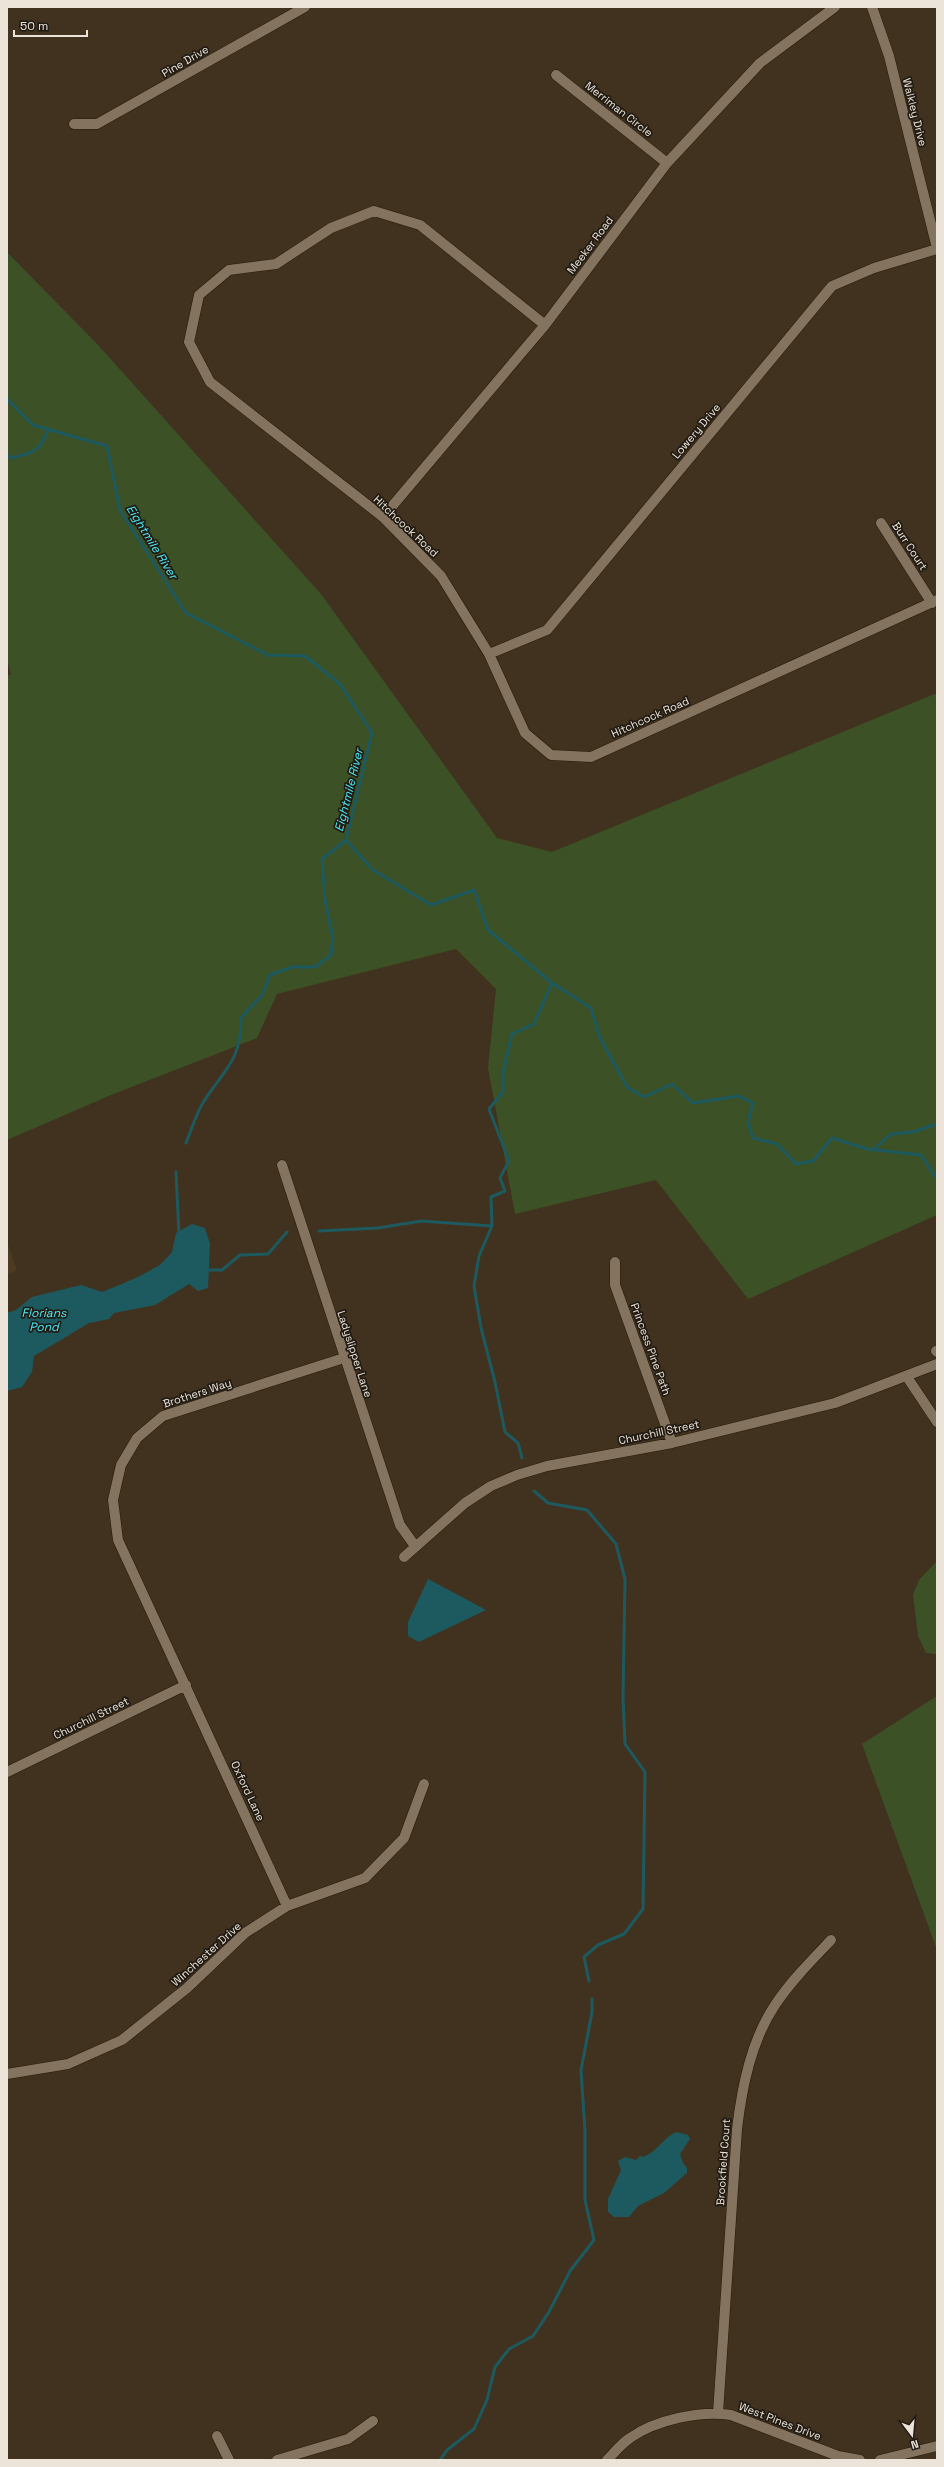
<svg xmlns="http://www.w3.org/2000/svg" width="944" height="2467" font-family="'Space Grotesk',sans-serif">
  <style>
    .built { fill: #4d3a22 }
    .green { fill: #3c5126 }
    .water { fill: #1d5a60 }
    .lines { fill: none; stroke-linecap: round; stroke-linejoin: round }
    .stream { stroke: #1d5a60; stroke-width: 3 }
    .street-casing { stroke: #261907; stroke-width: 11 }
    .street { stroke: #84745f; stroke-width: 10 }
    .labels { text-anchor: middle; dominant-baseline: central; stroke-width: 3.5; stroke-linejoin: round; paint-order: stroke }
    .street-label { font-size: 11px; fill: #ede4d9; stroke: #211b13 }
    .water-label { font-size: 12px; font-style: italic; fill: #4aeffd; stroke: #211b13 }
  </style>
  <rect width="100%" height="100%" fill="#40321f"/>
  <!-- built -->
  <path class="built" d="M7,1242L17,1270L7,1275Z"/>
  <!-- green -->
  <path class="green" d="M7,252L99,346L321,594L497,838L552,852L937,693V1215L748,1299L656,1180L515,1214L488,1068L496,989L456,949L277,994L257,1038L111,1095L7,1140V676L11,674L7,660Z
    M937,1561V1654L926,1653L918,1636L913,1595L919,1580Z
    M937,1696V1950L862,1744Z"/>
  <!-- water -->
  <path class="water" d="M192,1224L205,1228L210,1244L208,1288L198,1291L189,1284L155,1305L114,1313L109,1319L89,1323L34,1356L32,1372L22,1387L7,1391V1313L16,1310L32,1297L81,1285L102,1292L136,1278L160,1265L172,1252L176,1233Z
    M428,1579L486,1610L419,1642L408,1636V1622Z
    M677,2132L688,2135L690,2139L680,2154L683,2163L687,2168V2173L664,2193L638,2206L629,2217H614L608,2212V2199L621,2170L618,2161L625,2157L636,2160L640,2156L643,2157C659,2151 664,2136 677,2132Z"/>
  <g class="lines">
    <!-- stream -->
    <path class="stream" d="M7,399L33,425L107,446L120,510L186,613L268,655L305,656L340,684L372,733L346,840L373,870L431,905L474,890L488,930L552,983L591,1008L600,1038L627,1087L644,1097L672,1084L693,1103L739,1096L753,1103L748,1122L753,1138L777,1144L796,1164L813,1161L832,1138L867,1149L921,1155L937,1179
      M7,455L12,458C32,453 41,451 48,429
      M186,1143C192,1129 196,1113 204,1101C225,1069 242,1059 241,1018L262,995L270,975L292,967H315L331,955L333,938L325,900L322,859L346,840
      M873,1150L891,1134L913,1132L937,1124
      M176,1172L179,1235
      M319,1231L378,1228L421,1221L492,1226
      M206,1270H222L240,1255L268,1254L287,1232
      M522,1458L518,1443L505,1432L495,1382L481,1328L474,1286L479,1256L492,1226L491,1197L505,1191L500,1178L509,1161L489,1109L503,1092V1073L512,1034L534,1024L552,983
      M534,1491L548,1503L587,1510L616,1544L625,1579L623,1697L625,1744L645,1772L643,1909L624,1934L598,1945L584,1957L589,1981
      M440,2460L447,2450L474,2429L487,2400L495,2367L509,2349L533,2336L549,2312L570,2271L594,2240L585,2200V2130L581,2070L592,2012V1999"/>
    <defs>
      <path id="street" d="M872,7L889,56L937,248
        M556,75L667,163
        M74,124H97L305,7
        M545,325L420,225L374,211L331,228L276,264L229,270L199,295L189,342L210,382L383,517L441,576L489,654L525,733L551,755L591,757L937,600
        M383,517L545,325L667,163L760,63L835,7
        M881,523L932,603
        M489,654L547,630L832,286L874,268L937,249
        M282,1165L400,1525L415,1546
        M615,1262V1285L672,1443
        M936,1351L937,1352
        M907,1377L937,1422
        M404,1557L465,1503L491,1486L517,1475L547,1466L672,1443L835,1403L937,1364
        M7,1772L186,1685
        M287,1906L118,1540L113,1500L121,1465L137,1438L163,1416L344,1358
        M7,2074L68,2064L122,2040L187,1988L245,1933L287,1906L365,1878L404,1838L424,1784
        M718,2413L737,2129C742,2087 751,2041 775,2005C791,1981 811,1961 831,1940
        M217,2436L229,2460
        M277,2460L348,2439L373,2421
        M607,2460C614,2453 621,2444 630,2438C655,2420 701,2410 731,2415L838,2456L860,2460
        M880,2460L937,2446"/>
    </defs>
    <!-- street casing -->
    <use href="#street" class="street-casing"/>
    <!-- street -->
    <use href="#street" class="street"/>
  </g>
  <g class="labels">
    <!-- street labels -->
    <g class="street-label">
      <text transform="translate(185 61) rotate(-30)">Pine Drive</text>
      <text transform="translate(619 109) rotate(38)">Merriman Circle</text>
      <text transform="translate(915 112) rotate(76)">Walkley Drive</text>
      <text transform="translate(590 245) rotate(-53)">Meeker Road</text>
      <text transform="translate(696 431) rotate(-50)">Lowery Drive</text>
      <text transform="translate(406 526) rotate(43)">Hitchcock Road</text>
      <text transform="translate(910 546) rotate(57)">Burr Court</text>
      <text transform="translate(650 717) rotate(-24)">Hitchcock Road</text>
      <text transform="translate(651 1349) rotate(70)">Princess Pine Path</text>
      <text transform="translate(355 1354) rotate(72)">Ladyslipper Lane</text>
      <text transform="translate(197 1393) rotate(-18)">Brothers Way</text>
      <text transform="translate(659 1432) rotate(-12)">Churchill Street</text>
      <text transform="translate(91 1718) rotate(-26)">Churchill Street</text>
      <text transform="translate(248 1791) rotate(65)">Oxford Lane</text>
      <text transform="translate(206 1954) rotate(-42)">Winchester Drive</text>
      <text transform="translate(723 2162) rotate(-86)">Brookfield Court</text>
      <text transform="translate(780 2421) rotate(21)">West Pines Drive</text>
    </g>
    <!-- water labels -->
    <g class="water-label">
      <text transform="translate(152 542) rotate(58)">Eightmile River</text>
      <text transform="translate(349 790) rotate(-76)">Eightmile River</text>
      <text x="44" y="1313">Florians<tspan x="44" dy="14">Pond</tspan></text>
    </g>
  </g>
  <!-- border -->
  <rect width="944" height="2467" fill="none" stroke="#ede4d9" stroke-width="16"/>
  <!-- north arrow -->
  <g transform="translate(912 2435) rotate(164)" stroke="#211b13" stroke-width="3" paint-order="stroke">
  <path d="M0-3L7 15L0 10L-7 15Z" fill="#ede4d9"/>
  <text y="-6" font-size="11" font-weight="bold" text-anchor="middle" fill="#ede4d9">N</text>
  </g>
  <!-- scale -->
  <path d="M14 30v6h73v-6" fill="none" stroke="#ede4d9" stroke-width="2"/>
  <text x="20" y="30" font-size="12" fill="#ede4d9" stroke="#211b13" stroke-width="3" paint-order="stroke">50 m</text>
</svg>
